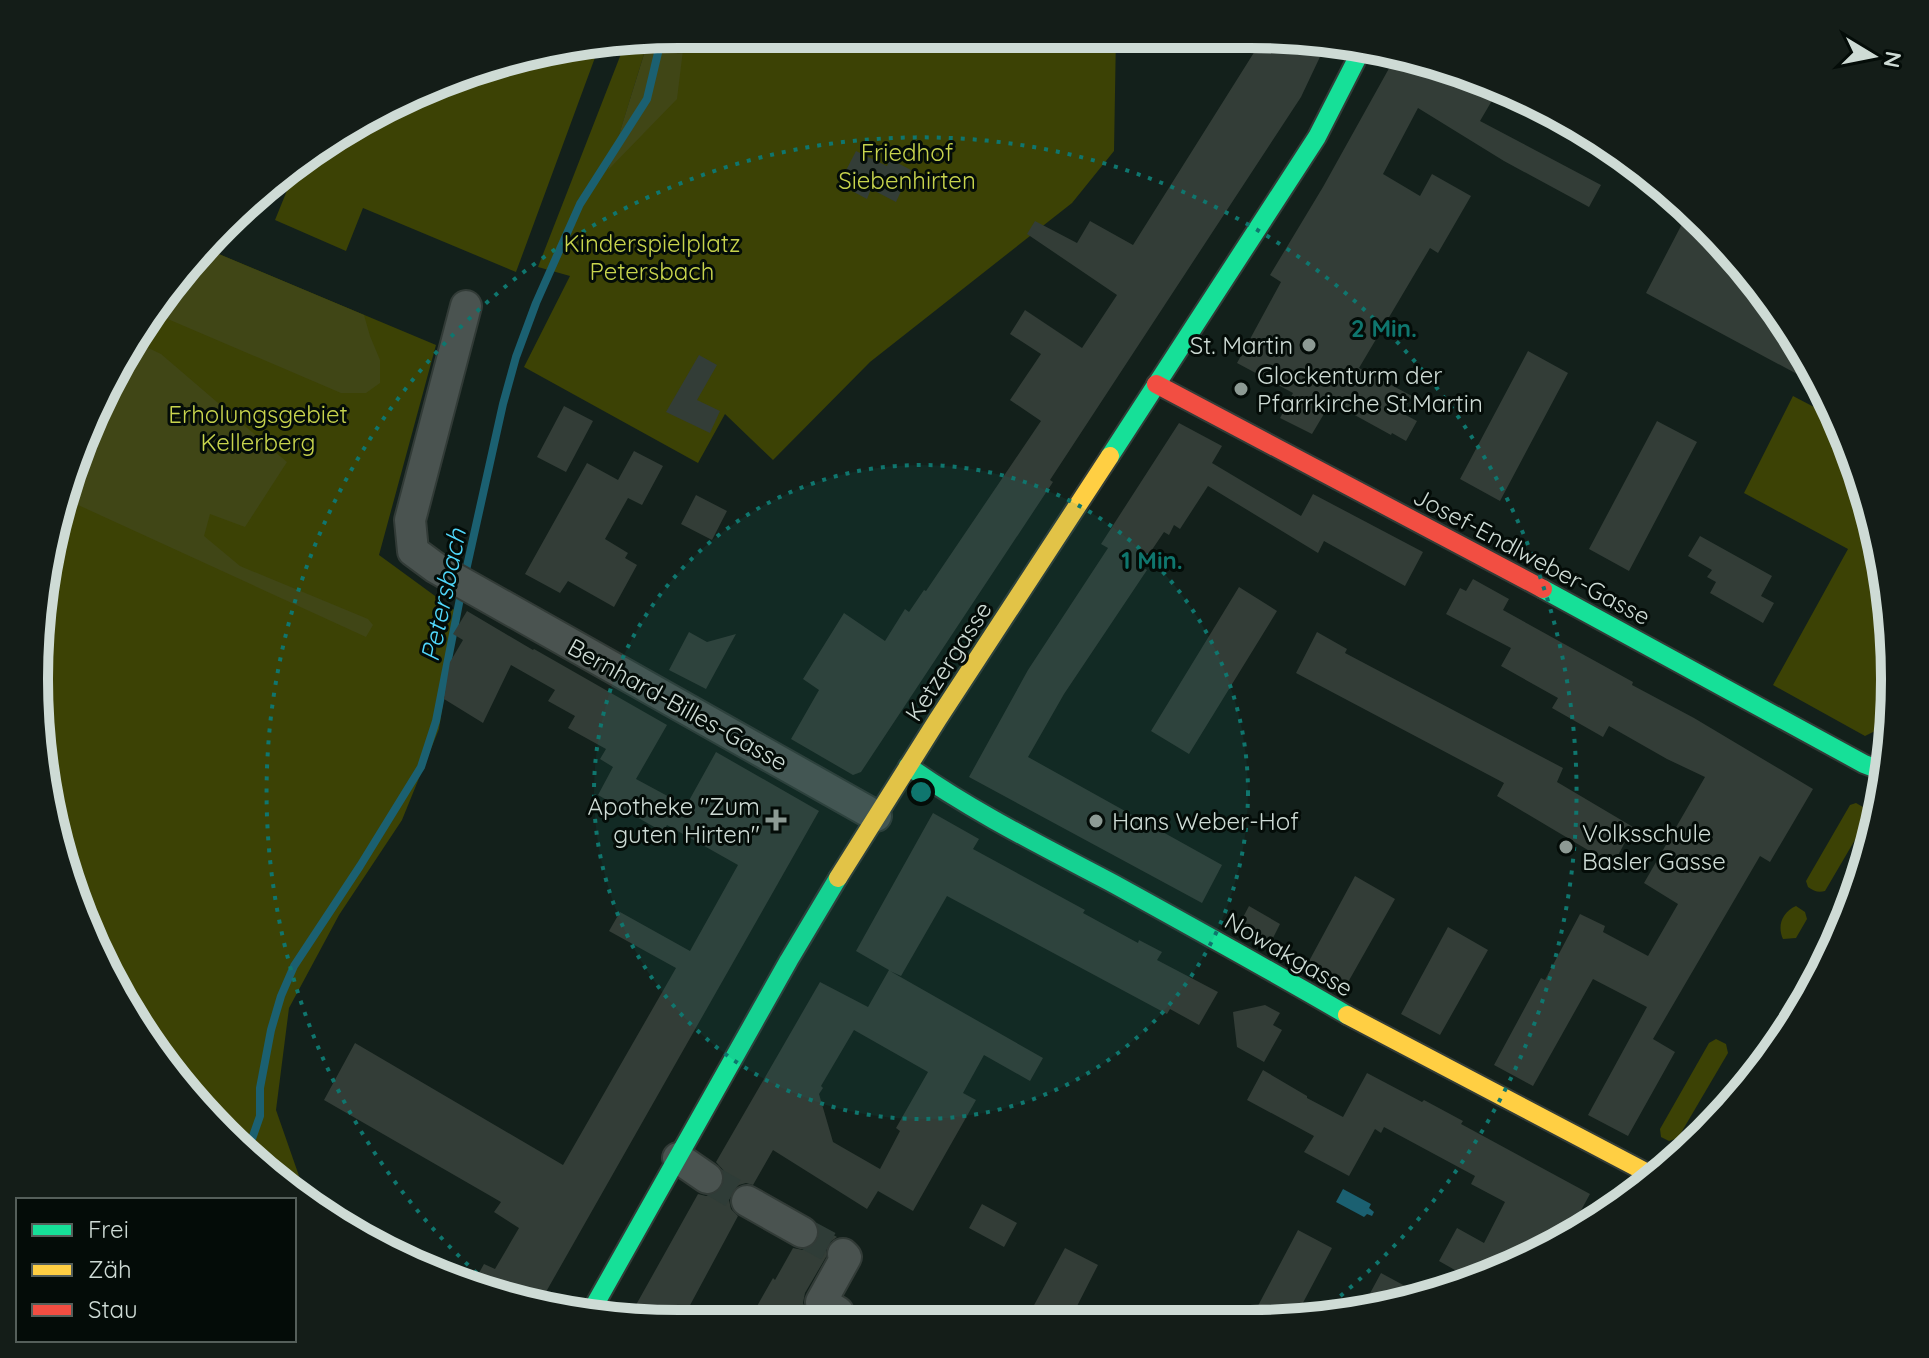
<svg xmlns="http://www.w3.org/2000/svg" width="1929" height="1358" font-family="Quicksand,sans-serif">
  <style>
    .green { fill: #3c4205 }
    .forest { fill: #404616 }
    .water { fill: #1b6071 }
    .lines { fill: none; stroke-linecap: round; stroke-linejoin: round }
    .stream { stroke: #1b6071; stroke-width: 8 }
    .building { fill: #333d37; fill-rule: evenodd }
    .street-tunnel { stroke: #2f3c37; stroke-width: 30; stroke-dasharray: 30 15; stroke-linecap: butt }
    .street-casing { stroke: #323b37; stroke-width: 34 }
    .fast-casing { stroke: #323b37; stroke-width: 22 }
    .slow-casing { stroke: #323b37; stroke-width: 22 }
    .jam-casing { stroke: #323b37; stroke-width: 22 }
    .street { stroke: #4a5350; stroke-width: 30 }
    .fast { stroke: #16e098; stroke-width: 18 }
    .slow { stroke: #ffcf43; stroke-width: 18 }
    .jam { stroke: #f24e42; stroke-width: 18 }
    .ring { fill: none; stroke: #0f766e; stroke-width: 4; stroke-dasharray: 4 8 }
    .poi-dot { fill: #8d9a94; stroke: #040c08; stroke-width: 3 }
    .labels { text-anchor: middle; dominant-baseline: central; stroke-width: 6; stroke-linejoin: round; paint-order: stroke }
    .park-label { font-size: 24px; fill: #c8d44d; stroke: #040c08 }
    .poi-label { font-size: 24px; fill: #cedbd5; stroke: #040c08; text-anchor: start }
    .street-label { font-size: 24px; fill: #cedbd5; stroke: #040c08 }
    .water-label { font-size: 26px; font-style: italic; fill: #50d7fb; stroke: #040c08 }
    .rim { fill: none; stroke: #cedbd5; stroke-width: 10 }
    .centre { fill: #0f766e; stroke: #040c08; stroke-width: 4 }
    .ring-label { font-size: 24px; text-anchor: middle; font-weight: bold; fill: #0f766e; stroke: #040c08; stroke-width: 6; stroke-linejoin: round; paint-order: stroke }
  </style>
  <rect width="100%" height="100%" fill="#13201b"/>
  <!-- green -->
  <path class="green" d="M682,34H1116L1114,151L1072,203L870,362L773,460L725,414L698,463L524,367L570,276L538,267L626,41L649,38L609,168L684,42Z
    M600,44L516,272L363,208L346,251L275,220L299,161L321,142L512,56Z
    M202,247L436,345L379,555L457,612L439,729L402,820L339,915L289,1008L276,1110L306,1196L305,1203L287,1191L194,1105L100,964L40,764L39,595L83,432L194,254Z
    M1793,396L1837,419L1861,471L1889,594L1893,709L1883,727L1865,736L1773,685L1848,549L1744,493Z
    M1856,803L1863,807L1869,816L1825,891C1818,893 1814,891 1808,887L1806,881L1850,805Z
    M1796,906L1805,912L1807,919L1796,938L1783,939C1777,926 1782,912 1796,906Z
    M1716,1039L1726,1044L1728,1053L1678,1138L1669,1141L1661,1137L1660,1129L1709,1043Z"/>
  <!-- forest -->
  <path class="forest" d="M682,34L684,42L677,99L608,170L649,38Z
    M202,247L364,315L370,336L380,360V383L366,393H341L156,314L194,254Z
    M138,343L161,354L287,462L245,527L210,514L204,536L240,566L368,619L373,625L366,637L65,499L83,432Z"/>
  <!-- water -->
  <path class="water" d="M1343,1189L1371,1204L1369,1208L1374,1212L1372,1216L1367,1214L1364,1217L1336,1202Z"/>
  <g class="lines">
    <!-- stream -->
    <path class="stream" d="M465,575L503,404L516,357L536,303L580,204L647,99L662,36
      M247,1153L260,1116V1088L271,1030L281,996L294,966L360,866L421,767L436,721L462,588"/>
  </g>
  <!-- building -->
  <path class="building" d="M1265,35L1327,42L1301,97L1050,480L1053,482L861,772L853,775L791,739L819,690L803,679L844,613L885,641L905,609L909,612L924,590L926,591L1041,421L1010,400L1041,354L1010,334L1025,310L1082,348L1117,295L1027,234L1035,221L1077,243L1090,221L1133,245Z
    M1397,54L1497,92L1480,121L1601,185L1589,207L1504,161L1418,108L1383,174L1420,196L1432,174L1471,196L1438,253L1430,248L1359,368L1412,396L1402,413L1417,421L1406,441L1392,433L1391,435L1331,402L1312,434L1280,418L1293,393L1237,363L1281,282L1270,275L1323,187Z
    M856,151L887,166L890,159L911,170L896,202L871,189L867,199L839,184Z
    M1682,224L1735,253L1808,356L1823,388L1646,293Z
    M1528,351L1568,373L1500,501L1460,479Z
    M699,355L717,365L697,400L720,411L710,433L666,412Z
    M564,406L593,421L566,472L537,457Z
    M1657,421L1697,442L1629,571L1589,549Z
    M1179,423L1222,446L1212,463L1301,516L1313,494L1423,552L1405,586L1324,541L1318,553L1208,486L1180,529L1174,525L1169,535L1164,532L1141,566L1147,570L1064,694L1028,757L1222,865L1202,903L969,777L1028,670L1108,548L1101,544Z
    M634,451L663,466L642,505L628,498L605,539L628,553L625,558L637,565L614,607L568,581L560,593L525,574L587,463L618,480Z
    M696,495L727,511L712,540L681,524Z
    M1700,536L1772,576L1761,596L1774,603L1763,623L1710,593L1716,582L1707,577L1712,570L1688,556Z
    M1473,579L1509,599L1503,610L1633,682L1632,685L1694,718L1813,789L1770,862L1760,856L1653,1039L1675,1052L1628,1136L1588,1115L1647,1007L1593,979L1533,1086L1494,1065L1541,978L1545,980L1580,914L1605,926L1603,932L1648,956L1678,904L1644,883L1705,777L1667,759L1609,726L1603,737L1552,708L1558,698L1501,666L1511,648L1446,614L1460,588L1466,591Z
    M1239,587L1277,611L1189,754L1151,731Z
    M467,611L533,650L534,649L667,725L636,779L686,806L716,752L819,811L538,1306L512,1302L471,1287L484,1264L495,1269L519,1228L494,1212L501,1202L324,1100L355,1043L563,1165L676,968L609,931L620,912L690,951L738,865L667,825L663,832L598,795L613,767L600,759L606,749L568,728L575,716L548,701L555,690L511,665L483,723L444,699L450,662L463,640L453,634Z
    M689,632L707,642L736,634L706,689L669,670Z
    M1317,632L1347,649L1345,653L1563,768L1557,782L1633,827L1613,865L1497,796L1504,783L1296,673Z
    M933,813L979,839L973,849L1085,910L1083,913L1138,943L1139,940L1162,952L1157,960L1218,992L1199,1025L1170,1009L1167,1014L947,896L901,976L890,971L1043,1058L1030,1081L984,1055L963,1093L976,1100L913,1211L878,1191L867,1209L773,1150L753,1185L746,1183L739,1185L731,1193L729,1200L731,1209L738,1216L681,1322L627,1321L698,1194L706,1196L714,1194L722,1188L725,1180L724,1171L716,1162L820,982L868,1007L889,970L856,951ZM854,1030L928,1072L896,1128L900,1131L880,1169L833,1142L819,1094L823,1088L821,1086Z
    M1355,876L1395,899L1347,984L1308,963Z
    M1249,906L1280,924L1271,942L1239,925Z
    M1448,927L1488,950L1440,1035L1401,1014Z
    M1265,1005L1280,1013L1273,1025L1282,1030L1264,1062L1237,1047L1233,1012Z
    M1263,1070L1307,1096V1098L1343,1117L1367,1073L1422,1102L1424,1100L1463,1121L1461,1124L1590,1194L1567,1236L1535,1258L1469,1278L1439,1261L1457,1228L1484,1243L1505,1202L1471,1184L1475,1176L1384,1127L1381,1133L1375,1129L1349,1176L1304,1152L1314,1136L1247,1100Z
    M982,1204L1017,1223L1004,1247L969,1228Z
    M819,1227L837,1237L830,1242L826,1249V1257L805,1293L803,1303L808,1314L803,1322H748L773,1278L775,1280L793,1248L803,1250L812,1247L818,1240Z
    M1298,1230L1332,1248L1296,1316L1291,1319H1251Z
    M1065,1248L1098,1265L1075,1310L1069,1320H1026Z
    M1381,1273L1418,1293L1361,1310Z"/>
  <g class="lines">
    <!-- street-tunnel -->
    <path class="street-tunnel" d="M707,1178L747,1201
      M802,1232L843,1254"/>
    <defs>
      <path id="street" d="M466,306L410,520L413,551L436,568L876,816
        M678,1158L707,1178
        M747,1201L802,1232
        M832,1321L838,1312L821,1302L846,1257L843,1254"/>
      <path id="fast" d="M1110,456L1317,137L1364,45
        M1543,589L1864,764L1885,772
        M908,766C973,812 1044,847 1114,884C1192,927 1270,970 1347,1015
        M589,1315L789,960L838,878"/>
      <path id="slow" d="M838,878L938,719L1110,456
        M1347,1015L1655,1177"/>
      <path id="jam" d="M1156,384L1543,589"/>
    </defs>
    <!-- street casing -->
    <use href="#street" class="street-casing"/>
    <!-- fast casing -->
    <use href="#fast" class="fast-casing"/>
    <!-- slow casing -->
    <use href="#slow" class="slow-casing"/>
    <!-- jam casing -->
    <use href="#jam" class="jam-casing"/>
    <!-- street -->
    <use href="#street" class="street"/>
    <!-- fast -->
    <use href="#fast" class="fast"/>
    <!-- slow -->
    <use href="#slow" class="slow"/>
    <!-- jam -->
    <use href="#jam" class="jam"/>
  </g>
  <!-- distance rings -->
  <circle cx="921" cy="792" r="327" fill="#0f766e" fill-opacity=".12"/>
  <g class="ring">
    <circle cx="921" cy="792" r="327"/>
    <path d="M504 1297A655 655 0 1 1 1311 1319"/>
  </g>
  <!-- markers -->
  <g class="poi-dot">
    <circle cx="1309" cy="345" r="8"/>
    <circle cx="1241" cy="389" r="8"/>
    <path d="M772 808h8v8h8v8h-8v8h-8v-8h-8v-8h8z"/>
    <circle cx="1096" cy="821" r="8"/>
    <circle cx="1566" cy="847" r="8"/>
  </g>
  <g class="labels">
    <!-- park labels -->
    <g class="park-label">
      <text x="907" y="152">Friedhof<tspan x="907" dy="28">Siebenhirten</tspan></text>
      <text x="652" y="243">Kinderspielplatz<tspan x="652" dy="28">Petersbach</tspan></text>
      <text x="258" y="414">Erholungsgebiet<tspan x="258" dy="28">Kellerberg</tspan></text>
    </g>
    <!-- poi labels -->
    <g class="poi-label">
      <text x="1293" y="345" text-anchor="end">St. Martin</text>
      <text x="1257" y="375">Glockenturm der<tspan x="1257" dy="28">Pfarrkirche St.Martin</tspan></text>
      <text x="760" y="806" text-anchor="end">Apotheke "Zum<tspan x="760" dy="28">guten Hirten"</tspan></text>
      <text x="1112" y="821">Hans Weber-Hof</text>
      <text x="1582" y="833">Volksschule<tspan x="1582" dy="28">Basler Gasse</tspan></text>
    </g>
    <!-- street labels -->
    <g class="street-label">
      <text transform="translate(1532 556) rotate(28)">Josef-Endlweber-Gasse</text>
      <text transform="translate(948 661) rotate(-57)">Ketzergasse</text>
      <text transform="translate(678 704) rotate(29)">Bernhard-Billes-Gasse</text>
      <text transform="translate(1289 954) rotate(30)">Nowakgasse</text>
    </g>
    <!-- water labels -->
    <g class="water-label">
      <text transform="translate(443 595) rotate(-78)">Petersbach</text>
    </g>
  </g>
  <!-- crop -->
  <path d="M0 0H1929V1358H0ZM679 48H1250A631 631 0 0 1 1881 679V679A631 631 0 0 1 1250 1310H679A631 631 0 0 1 48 679V679A631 631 0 0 1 679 48Z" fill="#141d18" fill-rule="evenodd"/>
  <path class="rim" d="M679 48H1250A631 631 0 0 1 1881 679V679A631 631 0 0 1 1250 1310H679A631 631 0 0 1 48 679V679A631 631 0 0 1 679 48Z"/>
  <circle cx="921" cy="792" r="12" class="centre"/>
  <g class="ring-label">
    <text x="1384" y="337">2 Min.</text>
    <text x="1152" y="569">1 Min.</text>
  </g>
  <!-- legend -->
  <rect x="16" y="1198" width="280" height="144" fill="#040c08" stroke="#555f5a" stroke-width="2"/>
  <rect x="32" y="1224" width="40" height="12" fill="#16e098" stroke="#555f5a" stroke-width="2"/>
  <text x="88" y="1238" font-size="24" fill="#cedbd5">Frei</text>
  <rect x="32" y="1264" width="40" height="12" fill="#ffcf43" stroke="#555f5a" stroke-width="2"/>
  <text x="88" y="1278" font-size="24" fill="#cedbd5">Zäh</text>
  <rect x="32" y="1304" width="40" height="12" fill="#f24e42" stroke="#555f5a" stroke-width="2"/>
  <text x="88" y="1318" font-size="24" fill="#cedbd5">Stau</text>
  <!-- north arrow -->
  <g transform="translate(1873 56) rotate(100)" stroke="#040c08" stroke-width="6" paint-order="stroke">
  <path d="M0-6L14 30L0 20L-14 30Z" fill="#cedbd5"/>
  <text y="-12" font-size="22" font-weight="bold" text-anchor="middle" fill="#cedbd5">N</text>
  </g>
</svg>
